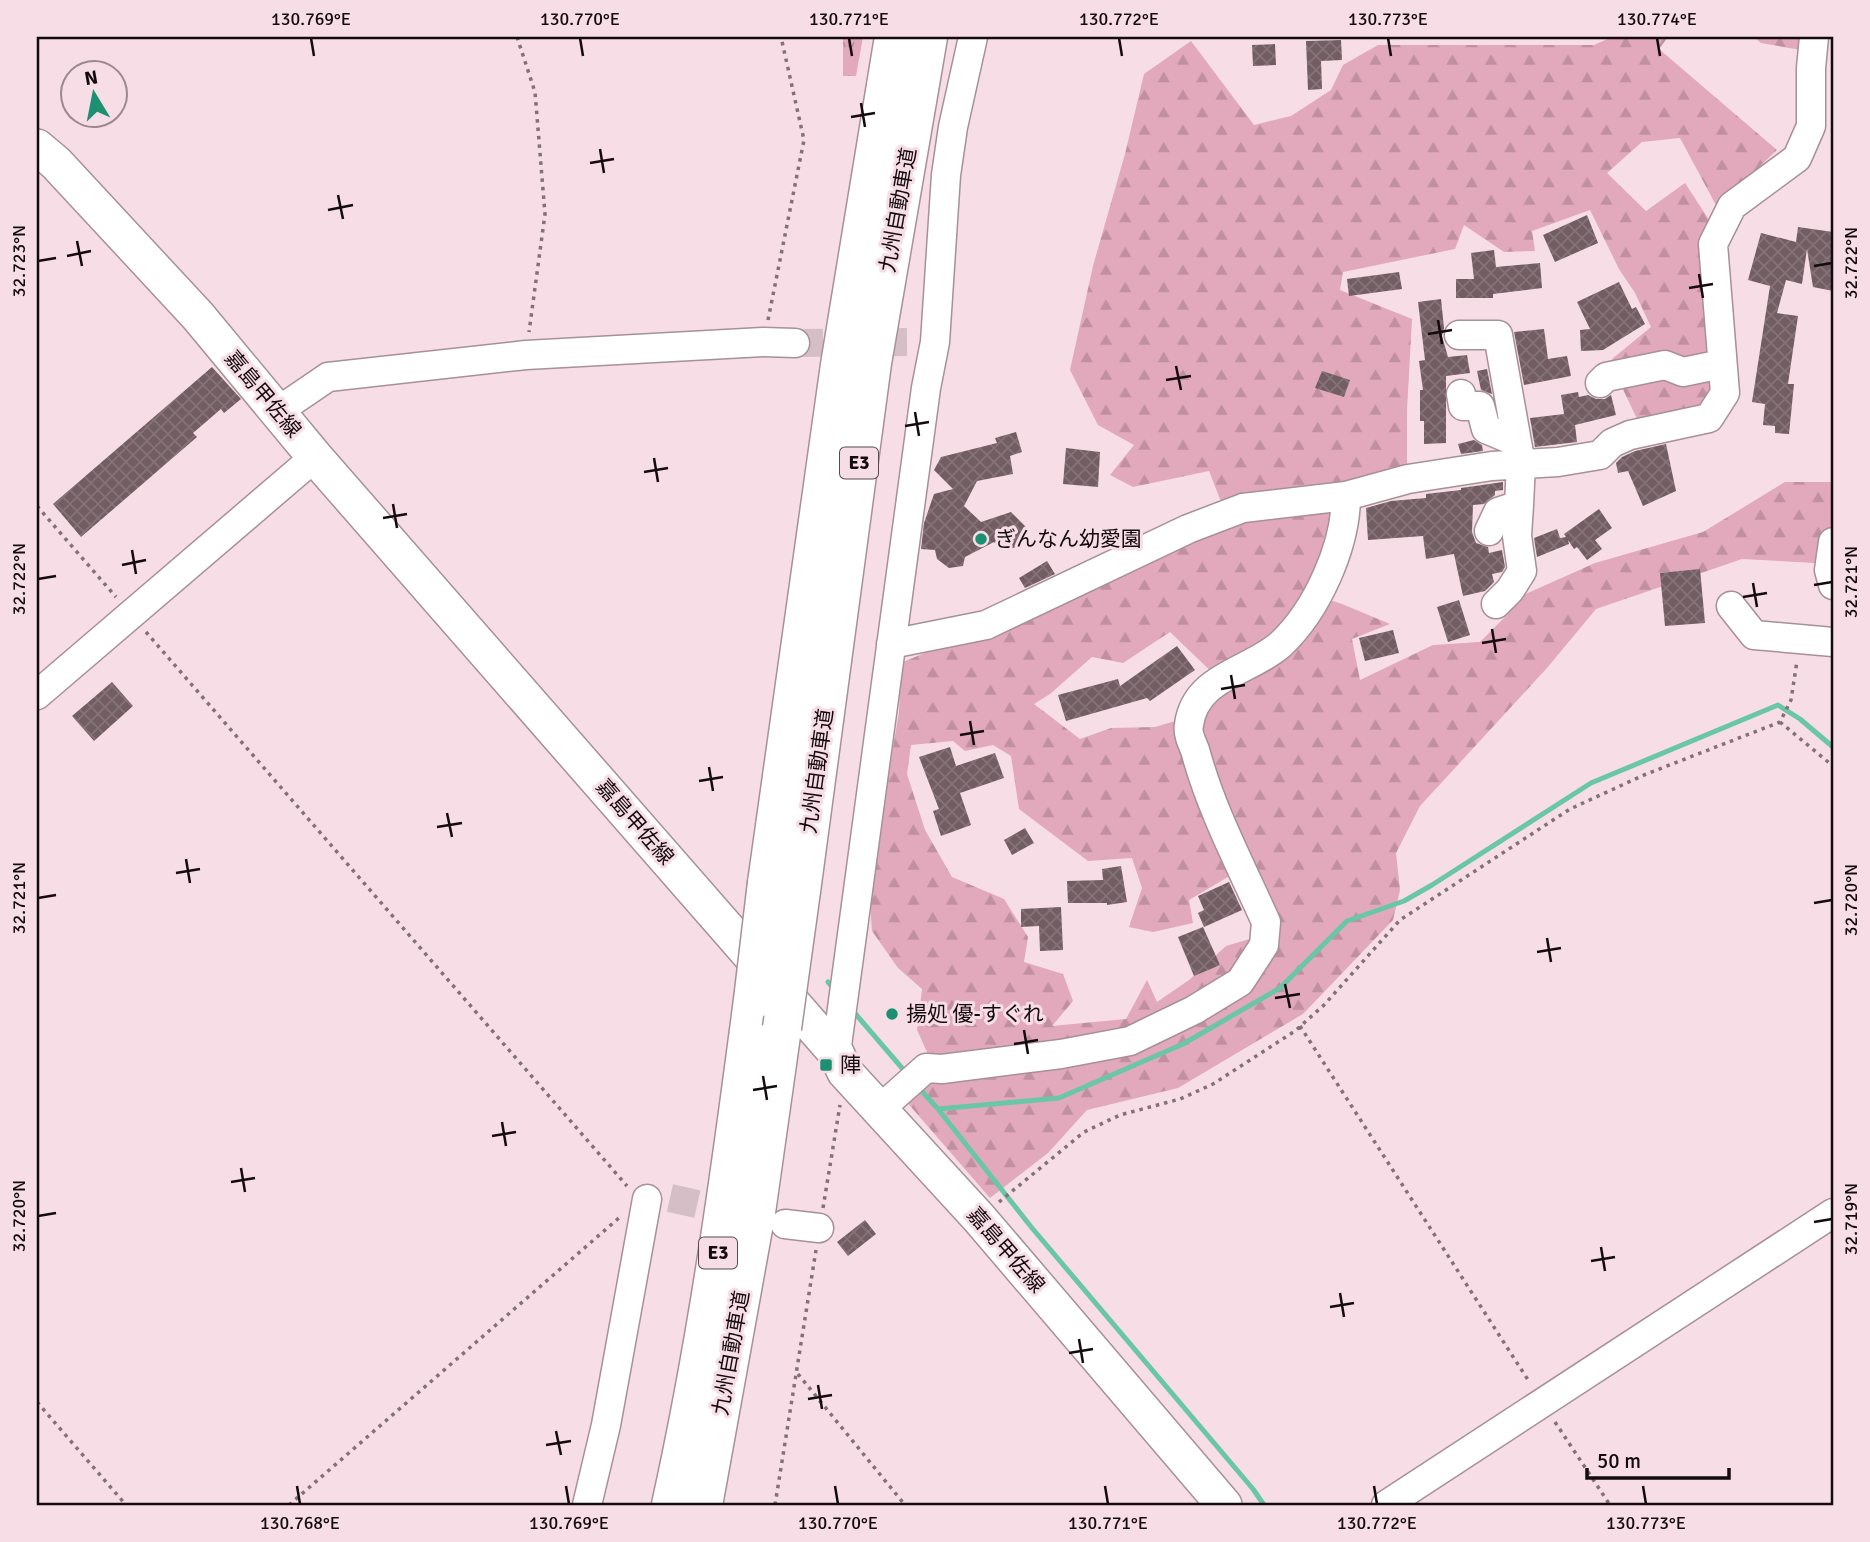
<svg xmlns="http://www.w3.org/2000/svg" width="1870" height="1542" font-family="Signika,'Noto Sans JP',sans-serif">
  <style>
    .grass { fill: url(#grass-tufts) }
    .forest { fill: url(#forest-firs); fill-rule: evenodd }
    .lines { fill: none; stroke-linecap: round; stroke-linejoin: round }
    .stream { stroke: #6ac6a8; stroke-width: 5 }
    .building { fill: url(#building-cross-hatch) }
    .minor-tunnel { stroke: #d5bec5; stroke-width: 28; stroke-dasharray: 28 14; stroke-linecap: butt }
    .minor-casing { stroke: #a79097; stroke-width: 31 }
    .major-casing { stroke: #a79097; stroke-width: 38 }
    .highway-casing { stroke: #a79097; stroke-width: 41 }
    .path { stroke: #827176; stroke-width: 3.5; stroke-dasharray: 3.5 5; stroke-linecap: butt }
    .minor { stroke: #fff; stroke-width: 28 }
    .major { stroke: #fff; stroke-width: 35 }
    .highway { stroke: #fff; stroke-width: 38 }
    .highway-bridge-casing { stroke: #a79097; stroke-width: 41; stroke-linecap: butt }
    .highway-bridge { stroke: #fff; stroke-width: 38 }
    .ticks { fill: none; stroke: #140b0e; stroke-width: 2.5 }
    .poi-dot { fill: #1d9072; stroke: #f7dde5; stroke-width: 2.5 }
    .labels { text-anchor: middle; dominant-baseline: central; stroke-width: 6; stroke-linejoin: round; paint-order: stroke }
    .shield { fill: #f7dde5; stroke: #584a4e; stroke-width: 2 }
    .shield-label { font-size: 19px; font-weight: bold; fill: #140b0e }
    .street-label { font-size: 21px; fill: #140b0e; stroke: #f7dde5 }
    .poi-label { font-size: 21px; fill: #140b0e; stroke: #f7dde5; text-anchor: start }
    .neatline { fill: none; stroke: #140b0e; stroke-width: 2.5 }
    .ticks-label { font-size: 18px; text-anchor: middle; fill: #140b0e }
  </style>
  <defs>
    <pattern id="grass-tufts" width="24" height="20" patternUnits="userSpaceOnUse" patternTransform="scale(1.75)"><rect width="24" height="20" fill="#e2a9bc"/><path d="M3 7l-1-3M5 7V3M7 7l1-3M15 17l-1-3M17 17v-4M19 17l1-3" fill="none" stroke="#c190a0"/></pattern>
    <pattern id="forest-firs" width="22" height="20" patternUnits="userSpaceOnUse" patternTransform="scale(1.75)"><rect width="22" height="20" fill="#e2a9bc"/><path d="M5 1l3.5 6h-7zM16 11l3.5 6h-7z" fill="#c190a0"/></pattern>
    <pattern id="building-cross-hatch" width="8" height="8" patternUnits="userSpaceOnUse" patternTransform="scale(1.75)"><rect width="8" height="8" fill="#725d63"/><path d="M0 0l8 8M0 8l8-8" fill="none" stroke="#847378"/></pattern>
  </defs>
  <rect width="100%" height="100%" fill="#f7dde5"/>
  <!-- grass -->
  <path class="grass" d="M843,37H863L856,76H843Z"/>
  <!-- forest -->
  <path class="forest" d="M1612,37H1668L1659,49L1777,150L1717,207L1680,138L1642,142L1607,173L1646,211L1685,183L1713,226L1717,389L1710,412L1640,425L1619,381L1612,359L1651,327L1635,293L1619,269L1590,210L1532,231L1535,251L1504,252L1464,225L1455,249L1343,272L1340,290L1412,319L1407,410V474L1222,504L1209,471L1133,487L1110,475L1134,445L1098,425L1070,370L1093,266L1125,154L1144,74L1191,41L1254,125L1291,116L1331,90L1343,65L1378,45H1594Z
    M1754,37H1804L1801,50L1761,43Z
    M1785,482H1833V564L1742,559L1596,609L1547,668L1420,806L1396,853L1400,890L1393,920L1303,1014L1178,1088L1087,1110L1048,1153L990,1198L905,1100L932,1063L917,1030L922,989L898,968L872,931L869,890L899,712L901,663L1229,523L1342,509L1311,594L1342,604L1390,624L1352,639L1360,680L1433,645L1480,642L1506,616L1519,597L1595,563L1703,532ZM1170,632L1218,678L1182,719L1155,727L1111,728L1080,739L1034,704L1050,694L1092,657L1123,663ZM953,741L965,751L993,745L1011,756L1019,809L1088,861L1132,858L1142,888L1129,927L1153,932L1193,923L1189,900L1233,874L1252,918L1253,938L1226,946L1189,980L1157,1002L1147,980L1126,1019L1052,1026L1073,1001L1063,974L1024,962L1028,937L1004,899L952,877L925,830L907,774L911,745Z"/>
  <g class="lines">
    <!-- stream -->
    <path class="stream" d="M828,982L835,990
      M853,1011L908,1075
      M919,1088L938,1109L1059,1098L1183,1044L1280,988L1347,921L1404,901L1432,885L1591,783L1778,705L1800,719L1833,747
      M938,1109L1032,1228L1253,1489L1264,1505"/>
  </g>
  <!-- building -->
  <path class="building" d="M1341,40L1342,60L1321,61L1322,89L1308,90L1306,41Z
    M1275,44L1276,65L1253,66L1252,45Z
    M1587,215L1598,243L1555,262L1543,235Z
    M1798,227L1833,232V291L1813,287L1807,249L1802,284L1786,280L1777,313L1798,316L1788,384H1794L1789,434L1775,433V426L1763,425L1765,404L1752,402L1770,286L1748,280L1761,233L1796,242Z
    M1494,250L1496,267L1540,263L1542,288L1493,294V298H1456V279H1474L1471,253Z
    M1399,272L1402,289L1349,296L1347,279Z
    M1619,282L1632,309L1636,307L1645,324L1603,350L1581,351L1580,330L1590,329L1577,302Z
    M1441,299L1444,328L1442,336L1448,357L1467,355L1470,373L1446,376V443L1424,444V421H1420V390H1423L1419,361L1425,360L1418,302Z
    M1544,329L1548,359L1567,356L1571,376L1524,385L1514,332Z
    M212,367L241,399L224,413L221,409L193,433L197,437L81,537L53,504Z
    M1487,369L1492,394L1481,390L1477,371Z
    M1322,371L1350,380L1344,397L1315,388Z
    M1578,392L1579,397L1588,395L1596,399H1605L1611,395L1616,415L1575,425L1577,442L1535,447L1530,418L1564,414L1561,395Z
    M1016,432L1022,452L1010,456L1013,474L977,481L964,506L981,522L1011,512L1026,527L1018,547L1002,550L994,542L965,557L963,566L949,568L937,559L935,550L921,549L924,523L934,494L953,489L934,470L941,457L997,443L995,438Z
    M1474,440L1482,445L1483,451L1461,454L1458,444Z
    M1666,444L1676,491L1643,506L1628,471L1618,473L1616,463L1622,457L1635,451Z
    M1066,448L1100,452L1098,487L1063,484Z
    M1503,482V490L1495,491V495L1484,504L1473,505L1472,532L1476,543L1488,547L1489,553L1502,550L1505,567L1502,572L1492,574L1494,582L1485,591L1463,596L1454,554L1426,559L1423,536L1368,540L1366,508L1391,501L1426,498V494L1461,490V488Z
    M1599,509L1612,528L1595,540L1602,549L1587,560L1577,547L1574,549L1568,540L1569,544L1537,557L1534,538L1557,529L1560,538L1566,537L1564,534Z
    M1047,561L1055,574L1025,588L1019,578Z
    M1700,569L1705,623L1665,626L1660,573Z
    M1459,600L1470,635L1448,642L1437,607Z
    M1393,630L1399,653L1365,661L1359,638Z
    M1177,646L1195,670L1150,701L1147,698L1066,721L1058,695L1118,679L1120,686Z
    M112,682L133,706L94,741L72,716Z
    M950,747L956,766L995,753L1004,778L960,793L971,825L941,836L933,811L939,809L919,757Z
    M1025,828L1034,843L1012,855L1004,840Z
    M1121,866L1127,902L1107,905V903H1068L1067,881L1103,880L1102,869Z
    M1229,882L1242,910L1204,927L1198,913L1204,910L1198,896Z
    M1061,907L1063,950L1040,951L1039,926L1021,927V909Z
    M1203,927L1220,965L1194,976L1178,937Z
    M865,1220L876,1234L848,1256L837,1242Z"/>
  <g class="lines">
    <!-- minor-tunnel -->
    <path class="minor-tunnel" d="M795,343L915,342
      M670,1198L741,1214"/>
    <defs>
      <path id="minor" d="M1459,335H1498L1517,442
        M1600,383L1606,377L1665,365L1683,372L1722,364
        M1461,394L1463,406H1480L1486,429L1517,442L1521,464L1519,505L1498,512L1489,531
        M278,411L328,377L526,355L763,342L795,343
        M1833,542L1829,570L1833,585
        M1496,604L1510,590L1522,571L1517,536L1519,505
        M1731,606L1754,635L1833,642
        M891,644L986,625L1188,529L1243,508L1346,496L1408,479L1492,466L1558,462L1600,455L1612,443L1630,435L1709,418L1725,393L1713,244L1732,206L1797,158L1811,126V68L1814,37
        M37,695L315,457
        M836,1053L926,388L935,342L946,175L953,127L973,37
        M881,1108L926,1068L942,1069L1061,1054L1130,1041L1194,1010L1240,982L1264,945L1266,922C1241,866 1211,810 1195,750C1192,743 1187,732 1189,725C1195,676 1250,672 1281,644C1317,610 1346,546 1346,496
        M785,1224L819,1228
        M587,1505L606,1425L647,1199
        M1386,1505L1833,1213"/>
      <path id="major" d="M37,147L56,163L198,316L315,457L836,1053L845,1072L979,1218L1224,1505"/>
      <path id="highway" d="M767,883L840,365L894,37
        M801,891L872,363L928,37
        M671,1505C708,1338 731,1169 753,1000
        M703,1505L756,1212L782,1028"/>
    </defs>
    <!-- minor casing -->
    <use href="#minor" class="minor-casing"/>
    <!-- major casing -->
    <use href="#major" class="major-casing"/>
    <!-- highway casing -->
    <use href="#highway" class="highway-casing"/>
    <!-- path -->
    <path class="path" d="M517,37L535,92L545,214L529,332
      M768,320L804,140L781,37
      M37,506L116,597
      M146,632L627,1186
      M1780,722L1833,766
      M1300,1026L1530,1383
      M999,1202L1084,1132L1120,1115L1180,1099L1213,1084L1295,1031L1324,1005L1400,920L1570,809L1644,775L1780,722L1791,700L1797,661
      M823,1208L840,1105
      M798,1374L905,1505
      M37,1402L126,1505
      M1555,1422L1610,1505
      M289,1505L620,1217
      M775,1505L816,1250"/>
    <!-- minor -->
    <use href="#minor" class="minor"/>
    <!-- major -->
    <use href="#major" class="major"/>
    <!-- highway -->
    <use href="#highway" class="highway"/>
    <defs>
      <path id="highway-bridge" d="M753,1000L767,883
        M782,1028L801,891"/>
    </defs>
    <!-- highway-bridge casing -->
    <use href="#highway-bridge" class="highway-bridge-casing"/>
    <!-- highway-bridge -->
    <use href="#highway-bridge" class="highway-bridge"/>
  </g>
  <!-- ticks -->
  <path class="ticks" d="M311,38L314,56M580,38L583,56M849,38L852,56M1119,38L1122,56M1388,38L1391,56M1657,38L1660,56M861,103L865,127M851,117L875,113M600,149L604,173M590,163L614,159M338,195L343,219M328,210L353,205M77,241L82,266M67,256L91,251M38,261L56,258M1814,266L1832,263M1699,274L1703,298M1689,288L1713,284M1438,320L1442,344M1428,334L1452,330M1176,366L1181,390M1166,380L1191,376M915,412L919,436M905,426L929,422M654,458L658,482M644,472L668,468M393,504L397,528M383,518L407,514M132,550L136,574M122,565L146,560M38,579L56,576M1753,583L1757,607M1814,585L1832,582M1743,597L1767,593M1492,629L1496,653M1482,643L1506,639M1231,675L1235,699M1221,689L1245,685M970,721L974,745M960,735L984,731M709,767L713,791M699,781L723,777M447,813L452,837M437,827L462,823M186,859L190,883M176,873L200,869M38,898L56,895M1814,903L1832,900M1547,938L1551,962M1537,952L1561,948M1285,984L1290,1008M1275,998L1300,994M1024,1030L1028,1054M1014,1044L1038,1040M763,1076L767,1100M753,1090L777,1086M502,1122L506,1146M492,1136L516,1132M241,1168L245,1192M231,1182L255,1178M38,1216L56,1213M1814,1222L1832,1219M1601,1247L1605,1271M1591,1261L1615,1257M1340,1293L1344,1317M1330,1307L1354,1303M1079,1339L1083,1363M1069,1353L1093,1349M818,1385L822,1409M808,1399L832,1395M556,1431L561,1455M546,1445L571,1441M297,1486L300,1504M566,1486L569,1504M835,1486L838,1504M1105,1486L1108,1504M1374,1486L1377,1504M1643,1486L1646,1504"/>
  <!-- markers -->
  <g class="poi-dot">
    <circle cx="981" cy="539" r="7"/>
    <circle cx="892" cy="1014" r="7"/>
    <rect x="819" y="1058" width="14" height="14" rx="3.5"/>
  </g>
  <g class="labels">
    <!-- shield labels -->
    <g class="shield">
      <rect x="840" y="447.5" width="38" height="31" rx="5"/>
      <rect x="699" y="1237.5" width="38" height="31" rx="5"/>
    </g>
    <g class="shield-label">
      <text x="859" y="463">E3</text>
      <text x="718" y="1253">E3</text>
    </g>
    <!-- street labels -->
    <g class="street-label">
      <text transform="translate(898 210) rotate(-80)">九州自動車道</text>
      <text transform="translate(263 394) rotate(50)">嘉島甲佐線</text>
      <text transform="translate(817 771) rotate(-82)">九州自動車道</text>
      <text transform="translate(635 822) rotate(49)">嘉島甲佐線</text>
      <text transform="translate(1006 1250) rotate(49)">嘉島甲佐線</text>
      <text transform="translate(731 1353) rotate(-80)">九州自動車道</text>
    </g>
    <!-- poi labels -->
    <g class="poi-label">
      <text x="995" y="539">ぎんなん幼愛園</text>
      <text x="906" y="1014">揚処 優-すぐれ</text>
      <text x="840" y="1065">陣</text>
    </g>
  </g>
  <!-- border -->
  <rect width="1870" height="1542" fill="none" stroke="#f7dde5" stroke-width="77"/>
  <!-- north arrow -->
  <g transform="translate(94 94) rotate(350)"><circle r="33" fill="#f7dde5" stroke="#9c898f" stroke-width="2"/>
  <path d="M0-5L12 26L0 18L-12 26Z" fill="#1d9072"/>
  <text y="-10" font-size="19" font-weight="bold" text-anchor="middle" fill="#140b0e">N</text>
  </g>
  <!-- scale -->
  <path d="M1587 1468v10h142v-10" fill="none" stroke="#140b0e" stroke-width="3.5"/>
  <text x="1597" y="1468" font-size="21" fill="#140b0e" stroke="#f7dde5" stroke-width="5" paint-order="stroke">50 m</text>
  <rect x="38" y="38" width="1794" height="1466" class="neatline"/>
  <g class="ticks-label">
    <text x="311" y="25">130.769°E</text>
    <text x="580" y="25">130.770°E</text>
    <text x="849" y="25">130.771°E</text>
    <text x="1119" y="25">130.772°E</text>
    <text x="1388" y="25">130.773°E</text>
    <text x="1657" y="25">130.774°E</text>
    <text transform="translate(19 261) rotate(-90)" y="6">32.723°N</text>
    <text transform="translate(1851 263) rotate(-90)" y="6">32.722°N</text>
    <text transform="translate(19 579) rotate(-90)" y="6">32.722°N</text>
    <text transform="translate(1851 582) rotate(-90)" y="6">32.721°N</text>
    <text transform="translate(19 898) rotate(-90)" y="6">32.721°N</text>
    <text transform="translate(1851 900) rotate(-90)" y="6">32.720°N</text>
    <text transform="translate(19 1216) rotate(-90)" y="6">32.720°N</text>
    <text transform="translate(1851 1219) rotate(-90)" y="6">32.719°N</text>
    <text x="300" y="1529">130.768°E</text>
    <text x="569" y="1529">130.769°E</text>
    <text x="838" y="1529">130.770°E</text>
    <text x="1108" y="1529">130.771°E</text>
    <text x="1377" y="1529">130.772°E</text>
    <text x="1646" y="1529">130.773°E</text>
  </g>
</svg>
